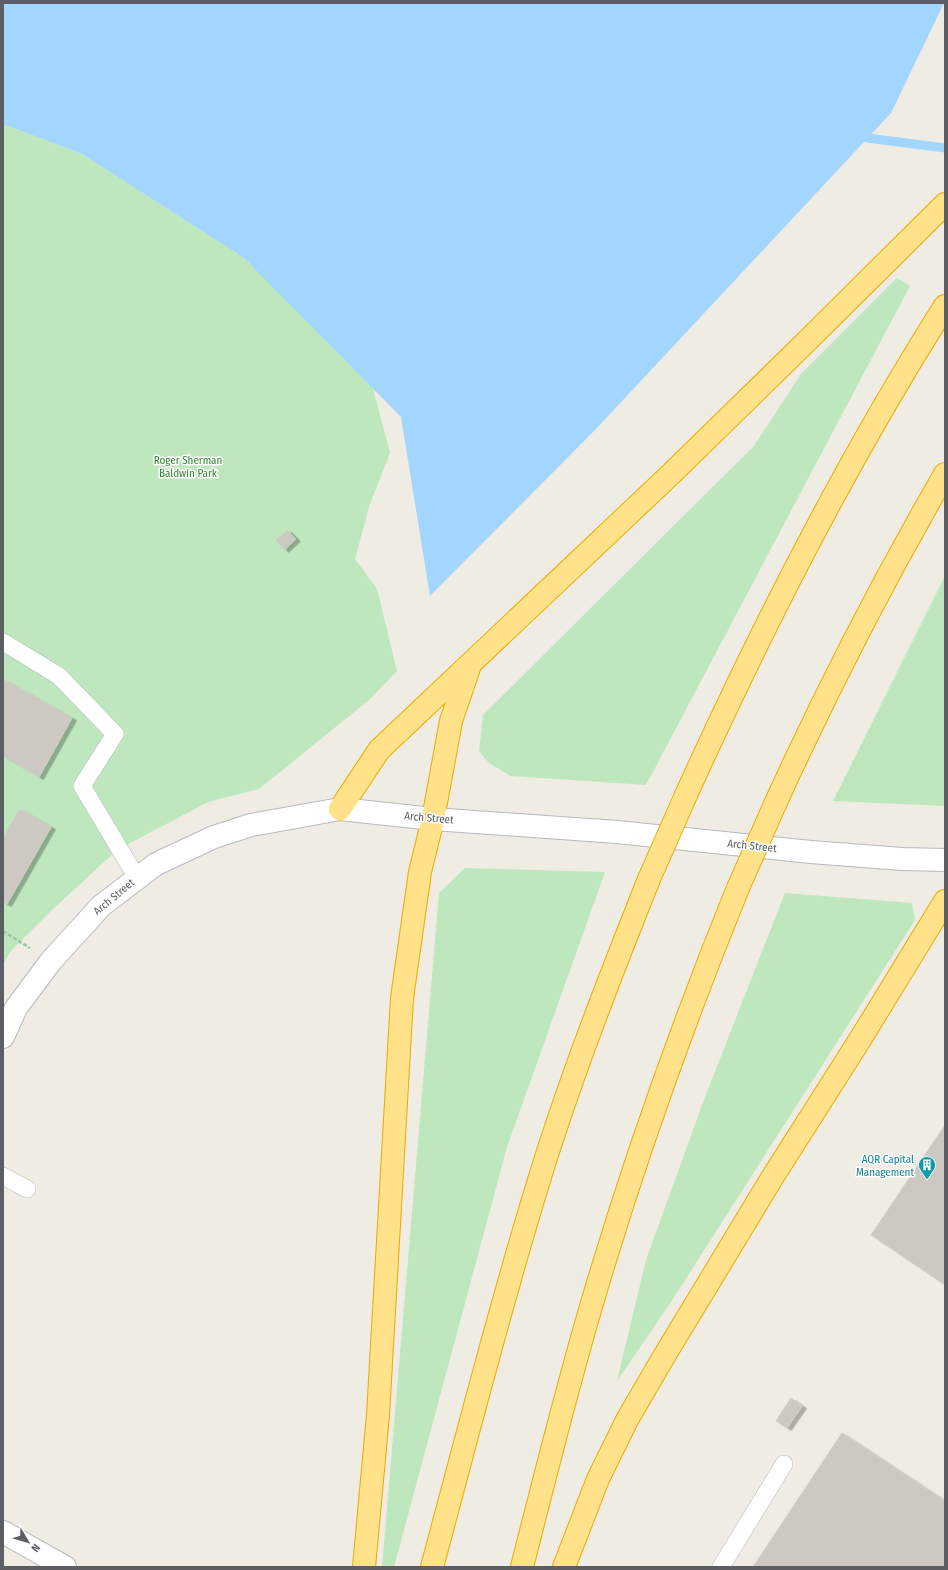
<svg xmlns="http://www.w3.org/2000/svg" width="948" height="1570" font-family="'Fira Sans Condensed',sans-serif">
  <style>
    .green { fill: #bee7be }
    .water { fill: #a2d6ff }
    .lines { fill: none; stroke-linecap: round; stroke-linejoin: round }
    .stream { stroke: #a2d6ff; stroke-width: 9 }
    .building { fill: #cbc9c2; stroke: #d3cec1; filter: url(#shadow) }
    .lane-casing { stroke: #b5b9be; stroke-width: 18 }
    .secondary-casing { stroke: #b6bac0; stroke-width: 24 }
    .highway-casing { stroke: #f1a700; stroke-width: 24 }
    .path { stroke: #95c6a4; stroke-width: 2.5; stroke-dasharray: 4 2; stroke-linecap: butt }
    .lane { stroke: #fff; stroke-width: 17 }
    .secondary { stroke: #fff; stroke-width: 22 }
    .highway { stroke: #ffe289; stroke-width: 22 }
    .highway-bridge-casing { stroke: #f1a700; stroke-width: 24; stroke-linecap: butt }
    .highway-bridge { stroke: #ffe289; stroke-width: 22 }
    .labels { text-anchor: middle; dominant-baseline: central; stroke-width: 3; stroke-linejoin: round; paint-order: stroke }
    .park-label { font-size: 11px; fill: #308635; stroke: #fff }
    .street-label { font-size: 11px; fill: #5b5f64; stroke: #fff }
    .culture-label { font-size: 11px; fill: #0d838f; stroke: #fff; text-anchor: end }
  </style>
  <defs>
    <filter id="shadow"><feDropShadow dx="4.5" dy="2.5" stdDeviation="0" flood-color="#0004"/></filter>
  </defs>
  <rect width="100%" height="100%" fill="#eeece3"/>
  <!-- green -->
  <path class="green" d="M3,124L82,154L244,258L372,385L390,453L370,504L355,559L377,589L397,671L369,700L259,789L208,802L117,850L52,910L11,951L3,964Z
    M897,278L910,286L646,785L511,776L489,763L479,751L483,715L754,446L801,374Z
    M945,576V806L833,801Z
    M465,868L605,872L507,1147L394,1567H382L439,893Z
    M785,893L912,903L915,920L671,1302L617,1381L646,1260L705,1097Z"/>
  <!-- water -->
  <path class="water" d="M3,3H944L891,113L595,430L430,596L401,417L244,258L82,154L3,124Z"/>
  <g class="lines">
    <!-- stream -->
    <path class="stream" d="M867,138L945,148"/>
  </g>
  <!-- building -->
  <path class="building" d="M287,530L296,539L284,550L276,540Z
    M3,679L72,718L39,777L3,756Z
    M20,809L51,827L7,904L3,902V838Z
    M945,1125V1285L871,1235Z
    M791,1398L802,1406L787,1428L776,1421Z
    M842,1433L945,1501V1567H753Z"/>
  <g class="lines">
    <defs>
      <path id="lane" d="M3,642L59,676L115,734L82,786L137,878
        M3,1176L27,1189
        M721,1567L784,1464"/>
      <path id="secondary" d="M3,1037L16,1008L51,961L101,906L156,864L214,837L251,825L340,809L433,819L617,832L811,852L902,859L945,860
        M3,1532L65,1567"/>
      <path id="highway" d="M686,795C762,627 846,462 945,306
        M776,802C827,690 883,581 945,474
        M340,809L379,750L671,474L806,342L945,204
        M364,1567L378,1415L402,998L420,872L433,819L451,721L470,665
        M432,1567C466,1441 498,1314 536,1190C568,1084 608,982 649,879
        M522,1567C543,1484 564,1400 588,1317C630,1172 681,1028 738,888
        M564,1567L598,1479L627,1420L663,1358L772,1178L861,1038L945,901"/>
    </defs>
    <!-- lane casing -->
    <use href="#lane" class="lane-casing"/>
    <!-- secondary casing -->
    <use href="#secondary" class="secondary-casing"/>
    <!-- highway casing -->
    <use href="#highway" class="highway-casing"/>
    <!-- path -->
    <path class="path" d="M3,931L30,948"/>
    <!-- lane -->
    <use href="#lane" class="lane"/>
    <!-- secondary -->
    <use href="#secondary" class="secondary"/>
    <!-- highway -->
    <use href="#highway" class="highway"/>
    <defs>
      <path id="highway-bridge" d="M649,879L686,795
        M738,888L776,802"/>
    </defs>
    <!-- highway-bridge casing -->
    <use href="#highway-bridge" class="highway-bridge-casing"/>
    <!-- highway-bridge -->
    <use href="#highway-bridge" class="highway-bridge"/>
  </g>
  <!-- icons -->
  <defs>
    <symbol id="building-pin" viewBox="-11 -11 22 30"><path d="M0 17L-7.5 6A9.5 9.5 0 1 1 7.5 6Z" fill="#0f9aa8" stroke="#fff"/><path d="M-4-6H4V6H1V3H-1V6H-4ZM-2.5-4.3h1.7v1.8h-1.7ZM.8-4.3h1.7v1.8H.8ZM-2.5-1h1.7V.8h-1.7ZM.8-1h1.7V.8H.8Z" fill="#fff"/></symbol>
  </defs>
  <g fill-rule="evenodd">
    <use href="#building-pin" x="917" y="1155" width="20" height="27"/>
  </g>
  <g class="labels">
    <!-- park labels -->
    <g class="park-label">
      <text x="188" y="460">Roger Sherman<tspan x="188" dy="13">Baldwin Park</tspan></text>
    </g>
    <!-- street labels -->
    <g class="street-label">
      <text transform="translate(429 818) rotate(5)">Arch Street</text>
      <text transform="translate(752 846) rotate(6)">Arch Street</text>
      <text transform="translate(114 897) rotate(-40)">Arch Street</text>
    </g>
    <!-- culture labels -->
    <g class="culture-label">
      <text x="914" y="1159">AQR Capital<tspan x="914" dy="13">Management</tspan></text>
    </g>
  </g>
  <!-- border -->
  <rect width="948" height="1570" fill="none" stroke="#5b5f64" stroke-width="8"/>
  <!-- north arrow -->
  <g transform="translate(28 1542) rotate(128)" stroke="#ffffff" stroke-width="3" paint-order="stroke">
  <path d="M0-3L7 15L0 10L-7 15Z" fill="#5b5f64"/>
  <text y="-6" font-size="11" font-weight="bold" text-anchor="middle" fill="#5b5f64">N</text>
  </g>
</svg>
